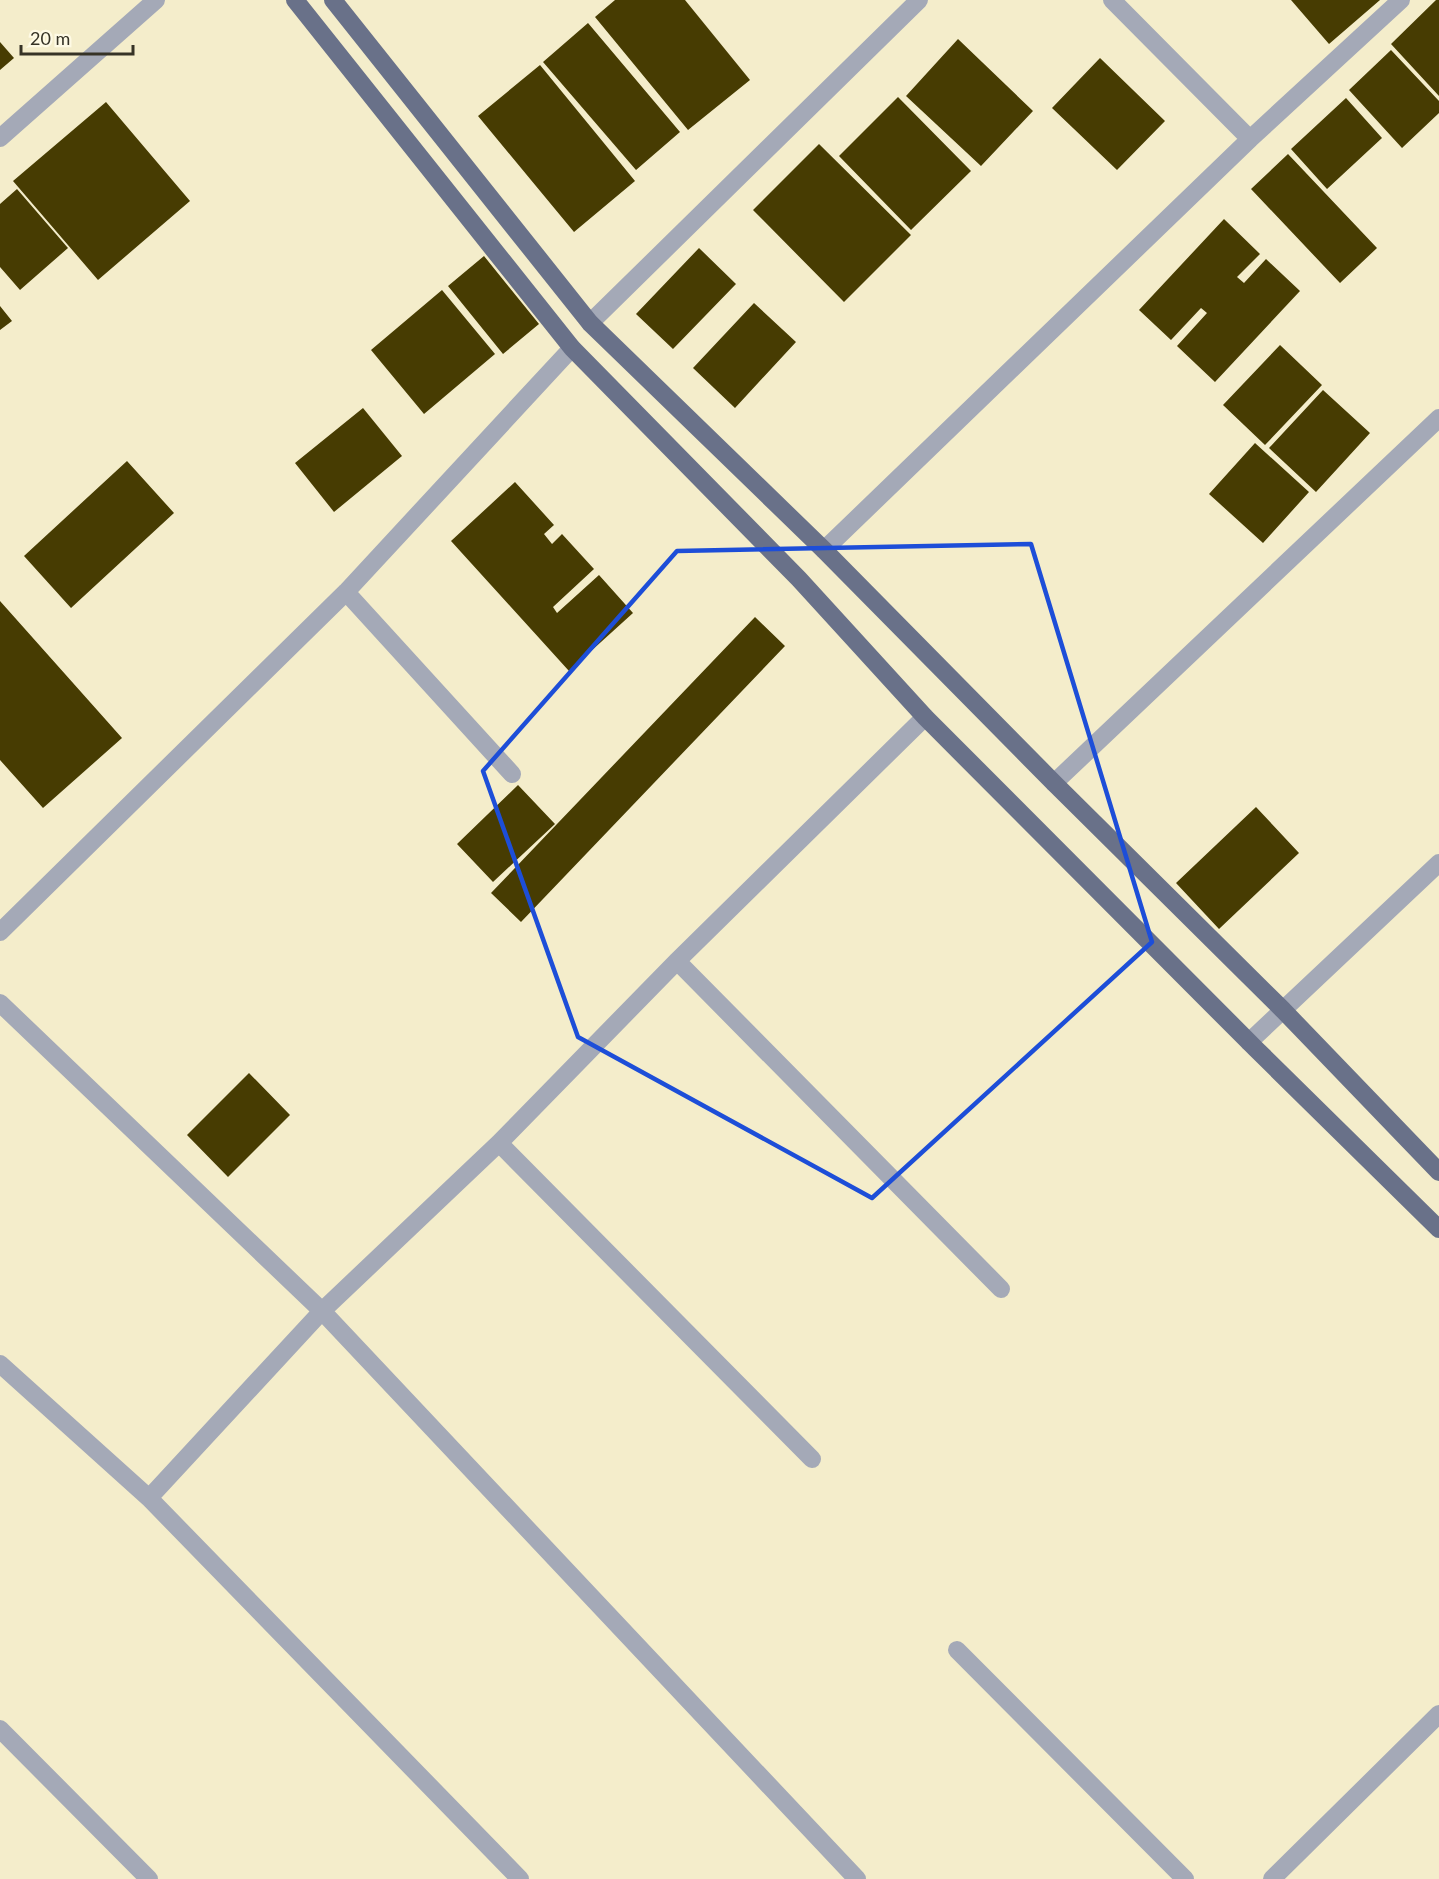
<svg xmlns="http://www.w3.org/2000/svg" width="1439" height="1879" font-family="Lato,sans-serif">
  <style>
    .building { fill: #473c02 }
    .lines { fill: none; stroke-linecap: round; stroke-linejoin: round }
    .minor { stroke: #a4a9b7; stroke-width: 18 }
    .major { stroke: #697189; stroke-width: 18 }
    .marked { fill: none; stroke: #1d4ed8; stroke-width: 4.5; stroke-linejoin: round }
  </style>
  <rect width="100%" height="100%" fill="#f4edcb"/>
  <!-- building -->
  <path class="building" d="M615,0H685L750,80L688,130L595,17Z
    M1291,0H1380L1329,44Z
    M1436,0H1439V96L1391,44Z
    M588,23L680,132L636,170L543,62Z
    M958,39L1033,111L981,166L906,96Z
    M0,42L14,58L0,70Z
    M1391,50L1439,101V113L1402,148L1349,90Z
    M1100,58L1165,121L1117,170L1052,108Z
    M540,65L635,181L574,232L478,116Z
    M898,97L971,171L911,230L839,156Z
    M1346,98L1382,138L1327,189L1291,149Z
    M106,102L190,201L98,280L13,181Z
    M819,144L911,235L844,302L753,210Z
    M1288,154L1377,248L1340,283L1251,189Z
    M17,189L68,248L20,290L0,267V204Z
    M1224,219L1260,254L1237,277L1244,283L1266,259L1300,291L1215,382L1177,346L1207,313L1201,308L1171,340L1139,310Z
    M699,248L736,284L673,349L636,314Z
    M484,256L539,324L503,354L448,286Z
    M442,290L495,354L424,414L371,350Z
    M754,303L796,342L735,408L693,368Z
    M0,306L12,321L0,330Z
    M1280,345L1322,385L1265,445L1223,405Z
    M1323,390L1370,433L1316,492L1269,448Z
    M363,408L402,456L334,512L295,463Z
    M1255,443L1309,492L1263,543L1209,494Z
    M127,461L174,513L71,608L24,556Z
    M515,482L554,525L544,534L552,544L562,534L594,569L553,607L557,613L599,575L633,613L569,671L451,541Z
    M0,601L122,738L43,808L0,760Z
    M755,617L785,646L521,922L491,893Z
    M518,785L555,824L493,882L457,844Z
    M1256,807L1299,853L1219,929L1176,883Z
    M249,1073L290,1115L228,1177L187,1135Z"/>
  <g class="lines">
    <!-- minor -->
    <path class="minor" d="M0,138L156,0
      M1250,139L1401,0
      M590,323L919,0
      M824,550L1250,139L1112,0
      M346,592L512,774
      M1054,783L1439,418
      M0,932L346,592L572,348
      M677,961L1001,1289
      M0,1003L322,1311L857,1879
      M1249,1042L1439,863
      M499,1143L812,1459
      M0,1364L149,1498L520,1879
      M149,1498L322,1311L499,1143L677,961L925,717
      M957,1650L1185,1879
      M0,1729L149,1879
      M1272,1879L1439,1714"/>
    <!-- major -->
    <path class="major" d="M295,0L572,348L799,579L925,717L1256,1049L1439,1229
      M333,0L590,323L824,550L1054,783L1283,1010L1439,1172"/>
  </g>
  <!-- marked area -->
  <path class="marked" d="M1031,544L1152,942L872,1198L578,1037L483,771L677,551Z"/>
  <!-- scale -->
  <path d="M21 45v9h112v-9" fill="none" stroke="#363326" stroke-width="3"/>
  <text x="30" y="45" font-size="18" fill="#363326" stroke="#fefae5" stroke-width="4.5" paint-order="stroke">20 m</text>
</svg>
